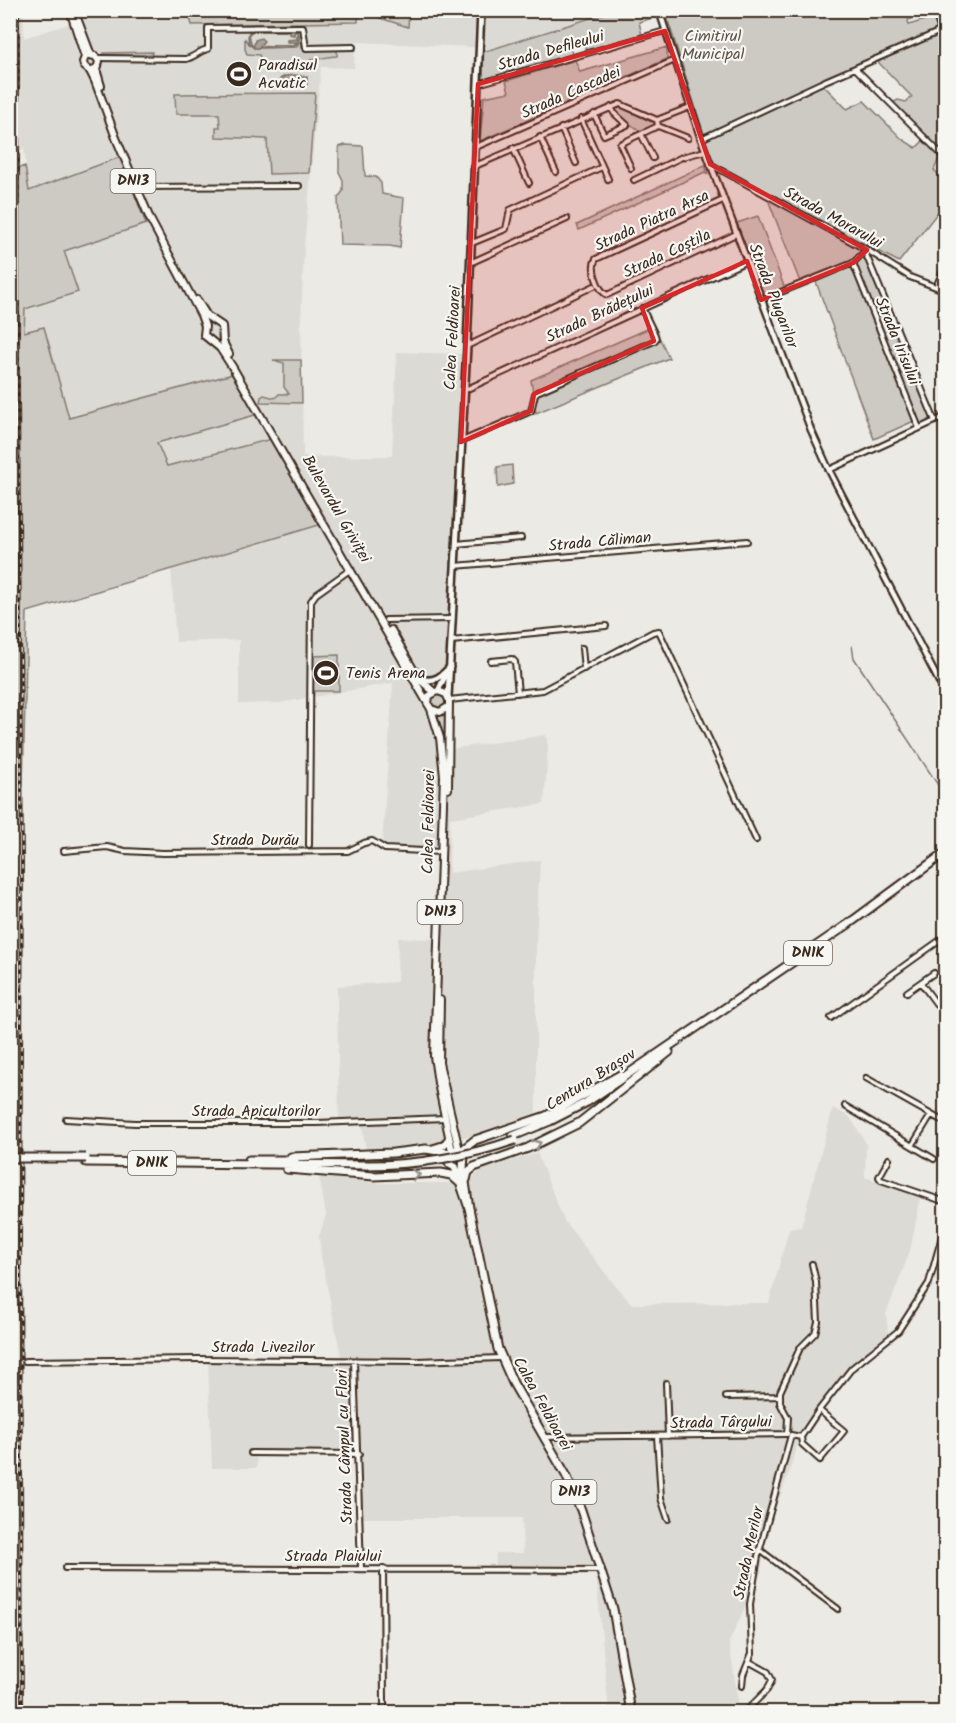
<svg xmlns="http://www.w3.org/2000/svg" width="956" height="1723" font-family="Kalam,sans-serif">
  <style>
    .built { fill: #dcdad4 }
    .green { fill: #cdcac4; stroke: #847a71; stroke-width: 1.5 }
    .water { fill: #a8a198; stroke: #7c7167; stroke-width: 1.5; fill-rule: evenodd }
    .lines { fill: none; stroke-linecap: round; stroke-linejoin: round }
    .stream { stroke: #7c7167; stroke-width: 1.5 }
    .river { stroke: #a8a198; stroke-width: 6 }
    .minor-casing { stroke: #3b2a1e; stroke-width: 8 }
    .tertiary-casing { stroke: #3b2a1e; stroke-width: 9 }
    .secondary-casing { stroke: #3b2a1e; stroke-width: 10 }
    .primary-casing { stroke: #3b2a1e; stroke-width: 10 }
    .trunk-casing { stroke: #3b2a1e; stroke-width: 11 }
    .minor { stroke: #f6f6f2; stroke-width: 4 }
    .tertiary { stroke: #f6f6f2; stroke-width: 4.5 }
    .secondary { stroke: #f6f6f2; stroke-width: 5 }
    .primary { stroke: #f6f6f2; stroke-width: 6 }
    .trunk { stroke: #f6f6f2; stroke-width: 7 }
    .rail-casing { stroke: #3b2a1e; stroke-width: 4 }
    .rail { stroke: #f6f6f2; stroke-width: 1.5; stroke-dasharray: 4.5; stroke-linecap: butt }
    .trunk-bridge-casing { stroke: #3b2a1e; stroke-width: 11; stroke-linecap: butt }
    .trunk-bridge { stroke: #f6f6f2; stroke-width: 7 }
    .oneway { stroke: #989088 }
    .marked { fill: #d62828; fill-opacity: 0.2; stroke: #d62828; stroke-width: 4.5; stroke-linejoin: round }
    .labels { text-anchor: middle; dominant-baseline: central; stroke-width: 4.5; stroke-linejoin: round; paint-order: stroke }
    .shield { fill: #f6f6f2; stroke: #73675e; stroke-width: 1.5 }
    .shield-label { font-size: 15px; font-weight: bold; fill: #3b2a1e }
    .park-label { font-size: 16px; fill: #605248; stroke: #f6f6f2 }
    .street-label { font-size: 16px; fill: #3b2a1e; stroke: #f6f6f2 }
    .poi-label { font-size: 16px; fill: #3b2a1e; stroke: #f6f6f2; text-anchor: start }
  </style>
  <rect width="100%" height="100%" fill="#ebeae5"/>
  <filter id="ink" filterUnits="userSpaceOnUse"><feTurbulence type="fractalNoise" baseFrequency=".0167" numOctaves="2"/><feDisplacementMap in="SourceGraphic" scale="12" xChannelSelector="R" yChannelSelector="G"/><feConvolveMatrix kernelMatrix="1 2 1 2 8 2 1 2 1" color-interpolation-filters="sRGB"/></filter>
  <g filter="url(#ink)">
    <!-- built -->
    <path class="built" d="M68,10L609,11L485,52L474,47L355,42L354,68L321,67L304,247L301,323L303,457L392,456L397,352L461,354L451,749L546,735L548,748L544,804L450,818L449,873L540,860L536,940V1113L475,1136L463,1137L458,1132L447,1131L445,1140L434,1144L366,1150L362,1125L339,1124L337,986L397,982L398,938L436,939L439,853L382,846L393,683L279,703L239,704V640L176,642L171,568L204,559L171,465L167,466L156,443L254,415L233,374L69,418L44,327L24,332L25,309L64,251L146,224L29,192L24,147L13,158V11H23L24,38L72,23Z
      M833,1108L850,1117L866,1143L865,1177L921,1196L910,1251L886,1314L888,1334L863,1354L835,1383L801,1428L790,1470L766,1534L761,1573L729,1642L738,1701L725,1712H609L596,1575L495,1574L496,1553H523L522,1518H359V1456L256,1454L257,1468H212L208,1359L341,1356L321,1256L319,1236L326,1215L319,1175L373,1183H454L473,1178L480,1170L537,1153L564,1221L618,1289L632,1304L769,1303L789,1229L801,1227Z"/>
    <!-- green -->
    <path class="green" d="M616,10L654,11L656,17L639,22L642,35L587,51L582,40L570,43L572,55L483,80V52Z
      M188,11V10L358,11V22L192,25Z
      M361,11H409L408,27L361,12Z
      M665,11H928L929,14L908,20L909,25L934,17L938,29L704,134Z
      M293,28H299L302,30V48H337V56C327,56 320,60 310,60L307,68C299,72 287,71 283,64L265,68L259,55L247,54L245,49V39L254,48L297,47C300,42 300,35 297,30Z
      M939,33L945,52L946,159L939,154V158L934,170L945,181V203L899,262L714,164L704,140L823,85L847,109L864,101L902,139L916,148L925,139L892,103L898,100L906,102L912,97L878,62L893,53Z
      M667,47V59L480,141L484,97L509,92L506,81L575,60L580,72Z
      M152,52L151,56L103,55L104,53Z
      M315,93L309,173L269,174L267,139L216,137V127H220L219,114H176L175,94Z
      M623,105L630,108L629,111L651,122L654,120L655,124L652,127L642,132L614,113L613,109Z
      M345,145L363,146L365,176L376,177L381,183L382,194L404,198L400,248L390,246L340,245L338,198L343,191V180L339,172V147Z
      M120,157L146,224L64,251L78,292L25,309L24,332L44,327L69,418L233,374L255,415L157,443L167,466L271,439L319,525L27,612L23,786L11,793L10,253H12L13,170L25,166L29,191Z
      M705,165L708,175L705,172L579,230L577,225Z
      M767,197L862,251L852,261L800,282Z
      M758,216L785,289L764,296L737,223Z
      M864,254L932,420L920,426L914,421L874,439L816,282L852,266Z
      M654,326L669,358L536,413L531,380Z
      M273,360H301L302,403L260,402L261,397L264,395L275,398L279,394H289L284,387V363Z
      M512,465L513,484L498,487L497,467Z
      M339,655V691H313L312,656Z
      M431 702a7 7 0 1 1 14 0a7 7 0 1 1-14 0Z
      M447,710L446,752L435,714Z"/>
    <!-- water -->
    <path class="water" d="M254,29H294L298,33V43L294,47L254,48L249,44L248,37L249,32ZM295,30L297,33V39L287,40V42H297L292,46L282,45L259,47L264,41L261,38L255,40L254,46L251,44L249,34L253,31H288L289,34L294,35Z
      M295,75L307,77V85L287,86L280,83V79L285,76Z"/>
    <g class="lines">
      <!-- stream -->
      <path class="stream" d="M852,646L854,658L946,797"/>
      <!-- river -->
      <path class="river" d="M941,1712L946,1704"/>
      <defs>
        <path id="minor" d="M934,10L946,46
          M97,58L186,59C195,57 200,50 208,49V28L303,27L306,48L353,47
          M855,68L946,159
          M478,84L665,31
          M594,114L604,135L627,125L614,113L611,107
          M581,119L608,179
          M657,120L658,126L688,138
          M561,128L576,163
          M641,134L653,158
          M540,137L556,172
          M701,139L825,81L936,33L940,30
          M476,147L675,60
          M513,148L529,183
          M710,164L867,250L910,277L946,291
          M475,166L620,104L657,120L690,107
          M631,168L620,144L658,126
          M634,180L682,157L705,151
          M140,187L299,186
          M723,200L596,259C590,268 598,290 607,295L736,234
          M472,243L506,229L510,210L602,167
          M865,252L935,421
          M470,263L567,219
          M853,263L919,428
          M936,287L946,264
          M761,300L853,263L865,251
          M467,346L594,286
          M465,390L747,261
          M462,441L531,411L535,394L537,392L654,341L656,339L655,335L642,308
          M829,470L946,416
          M456,544L521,538
          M455,566L747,541
          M386,620L451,619
          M451,641L606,626
          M582,648L584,669
          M491,661L512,659L515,662L518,693
          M449,700L543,690L653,632L659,631L756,840
          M309,845L311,601L316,594L351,569
          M64,851L107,847L125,851L163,853L348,851L364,843L372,841L385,849L441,852
          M921,983L946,1017
          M907,992L934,973
          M831,1018L946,936
          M866,1078L946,1123
          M845,1106L934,1159
          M66,1119L135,1123H317L445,1118
          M912,1146L931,1115
          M889,1159L879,1177L881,1180L946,1202
          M25,1361L199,1359L418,1361L500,1358
          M354,1361L361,1568
          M666,1383L668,1436
          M726,1397L779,1396
          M787,1434L788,1418L780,1403V1392L800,1348L815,1333L818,1322L816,1282L812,1264
          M657,1436L661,1498L668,1519
          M545,1437L786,1434
          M801,1437L802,1444L820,1460L844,1431L819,1410L852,1368L898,1331L929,1283L946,1222
          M251,1453L359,1454
          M760,1550L838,1609
          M65,1568L602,1570
          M383,1568L384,1705
          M742,1686L743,1675L752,1653L750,1604L758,1556L791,1435L801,1437L819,1410
          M745,1712L767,1690L772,1680L768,1672L750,1662"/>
        <path id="tertiary" d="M659,10L701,139L811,430L829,470L946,695"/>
        <path id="secondary" d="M421,679C434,683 442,676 450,667
          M438,691L446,674
          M448,697L467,346L481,10"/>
        <path id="primary" d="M70,10L85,57
          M74,10L91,55
          M89,55L95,56L99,61L98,66L93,71
          M85,57L83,62L84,66L90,71L95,81L116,138L150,219L201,315L205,326L204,335L220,348L233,368L431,709L440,738L444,776L434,1056L438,1083L452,1151
          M96,69L101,86
          M197,300L207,316L222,326L223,342L229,354
          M391,630L418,678L434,692
          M428,704L429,696L438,691L446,694L449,700L448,789
          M431,709L440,712L448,707
          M440,1000L439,1063L459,1150
          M431,1149L444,1145L449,1138"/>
        <path id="trunk" d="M513,1136L550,1121L587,1102L847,925L946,852
          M461,1151L475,1140L546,1116L620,1075
          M291,1157L393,1153L426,1149L450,1153
          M249,1160H295
          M86,1162L367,1165
          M287,1169L374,1176L441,1173L451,1175L461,1184
          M466,1180L468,1172L474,1167L528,1148L579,1123L669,1052
          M469,1208L455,1167C449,1165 447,1161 449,1155L454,1150L461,1151L464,1156L463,1169L469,1208L498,1349L513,1383L566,1475L581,1510L613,1609L631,1712"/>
      </defs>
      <!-- minor casing -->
      <use href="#minor" class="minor-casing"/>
      <!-- tertiary casing -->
      <use href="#tertiary" class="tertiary-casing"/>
      <!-- secondary casing -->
      <use href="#secondary" class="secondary-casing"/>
      <!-- primary casing -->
      <use href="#primary" class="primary-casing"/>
      <!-- trunk casing -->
      <use href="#trunk" class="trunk-casing"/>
      <!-- minor -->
      <use href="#minor" class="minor"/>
      <!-- tertiary -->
      <use href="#tertiary" class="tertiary"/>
      <!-- secondary -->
      <use href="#secondary" class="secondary"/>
      <!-- primary -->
      <use href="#primary" class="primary"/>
      <!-- trunk -->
      <use href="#trunk" class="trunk"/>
      <defs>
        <path id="rail" d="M18,10V404L22,864L20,1240L22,1712"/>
      </defs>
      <!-- rail casing -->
      <use href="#rail" class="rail-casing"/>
      <!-- rail -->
      <use href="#rail" class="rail"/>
      <defs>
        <path id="trunk-bridge" d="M10,1158H86
          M367,1165C418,1165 466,1157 515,1140"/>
      </defs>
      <!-- trunk-bridge casing -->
      <use href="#trunk-bridge" class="trunk-bridge-casing"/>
      <!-- trunk-bridge -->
      <use href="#trunk-bridge" class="trunk-bridge"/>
    </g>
    <!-- one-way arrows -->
    <defs><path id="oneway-chevron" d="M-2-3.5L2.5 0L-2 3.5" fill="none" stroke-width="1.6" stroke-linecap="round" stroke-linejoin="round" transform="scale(1.5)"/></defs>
    <g class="oneway">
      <use href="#oneway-chevron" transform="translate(537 1144) rotate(-23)"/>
      <use href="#oneway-chevron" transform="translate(416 1175) rotate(-4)"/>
    </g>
  </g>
  <!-- marked area -->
  <path class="marked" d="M665,31L710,164L867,250L853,263L761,300L747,261L642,308L654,341L534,394L531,411L461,442L478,84Z"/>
  <!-- icons -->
  <defs>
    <symbol id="stadium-disc" viewBox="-11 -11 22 22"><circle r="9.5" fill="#3b2a1e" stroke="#f6f6f2"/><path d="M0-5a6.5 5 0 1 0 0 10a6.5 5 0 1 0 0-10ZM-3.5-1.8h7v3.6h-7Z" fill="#fff"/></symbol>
  </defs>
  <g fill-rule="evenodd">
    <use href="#stadium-disc" x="224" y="59" width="30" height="30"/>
    <use href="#stadium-disc" x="311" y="658" width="30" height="30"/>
  </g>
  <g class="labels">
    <!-- shield labels -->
    <g class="shield">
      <rect x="110.5" y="169" width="45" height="24" rx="4.5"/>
      <rect x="417.5" y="900" width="45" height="24" rx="4.5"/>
      <rect x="784" y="941" width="48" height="24" rx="4.5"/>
      <rect x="128" y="1151" width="48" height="24" rx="4.5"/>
      <rect x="551.5" y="1480" width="45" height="24" rx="4.5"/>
    </g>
    <g class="shield-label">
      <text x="133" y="181">DN13</text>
      <text x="440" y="912">DN13</text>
      <text x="808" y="953">DN1K</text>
      <text x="152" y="1163">DN1K</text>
      <text x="574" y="1492">DN13</text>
    </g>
    <!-- park labels -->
    <g class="park-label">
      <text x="713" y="36">Cimitirul<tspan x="713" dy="18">Municipal</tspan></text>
    </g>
    <!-- street labels -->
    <g class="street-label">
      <text transform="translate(551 51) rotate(-16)">Strada Defileului</text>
      <text transform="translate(571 93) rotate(-24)">Strada Cascadei</text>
      <text transform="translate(833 218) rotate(29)">Strada Morarului</text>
      <text transform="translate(652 221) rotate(-25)">Strada Piatra Arsa</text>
      <text transform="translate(667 254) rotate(-25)">Strada Coștila</text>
      <text transform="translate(773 296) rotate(69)">Strada Plugarilor</text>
      <text transform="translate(600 314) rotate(-25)">Strada Brădețului</text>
      <text transform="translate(453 338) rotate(-87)">Calea Feldioarei</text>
      <text transform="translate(897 341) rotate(68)">Strada Irisului</text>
      <text transform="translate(336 509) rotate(60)">Bulevardul Griviței</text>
      <text transform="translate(600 542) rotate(-5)">Strada Căliman</text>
      <text transform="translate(429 822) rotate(-89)">Calea Feldioarei</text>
      <text x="255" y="840">Strada Durău</text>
      <text transform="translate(591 1080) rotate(-32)">Centura Brașov</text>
      <text x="256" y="1111">Strada Apicultorilor</text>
      <text x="263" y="1347">Strada Livezilor</text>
      <text transform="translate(542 1404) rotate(61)">Calea Feldioarei</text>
      <text transform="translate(721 1423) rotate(-1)">Strada Târgului</text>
      <text transform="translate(345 1447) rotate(-92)">Strada Câmpul cu Flori</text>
      <text transform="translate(749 1553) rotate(-78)">Strada Merilor</text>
      <text x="333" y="1556">Strada Plaiului</text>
    </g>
    <!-- poi labels -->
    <g class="poi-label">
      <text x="258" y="65">Paradisul<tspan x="258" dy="18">Acvatic</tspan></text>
      <text x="346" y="673">Tenis Arena</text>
    </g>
  </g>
  <!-- margin -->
  <rect width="956" height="1723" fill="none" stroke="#f6f6f2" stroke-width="36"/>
  <rect x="18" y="18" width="920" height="1687" fill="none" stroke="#3b2a1e" stroke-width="2" filter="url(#ink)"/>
</svg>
